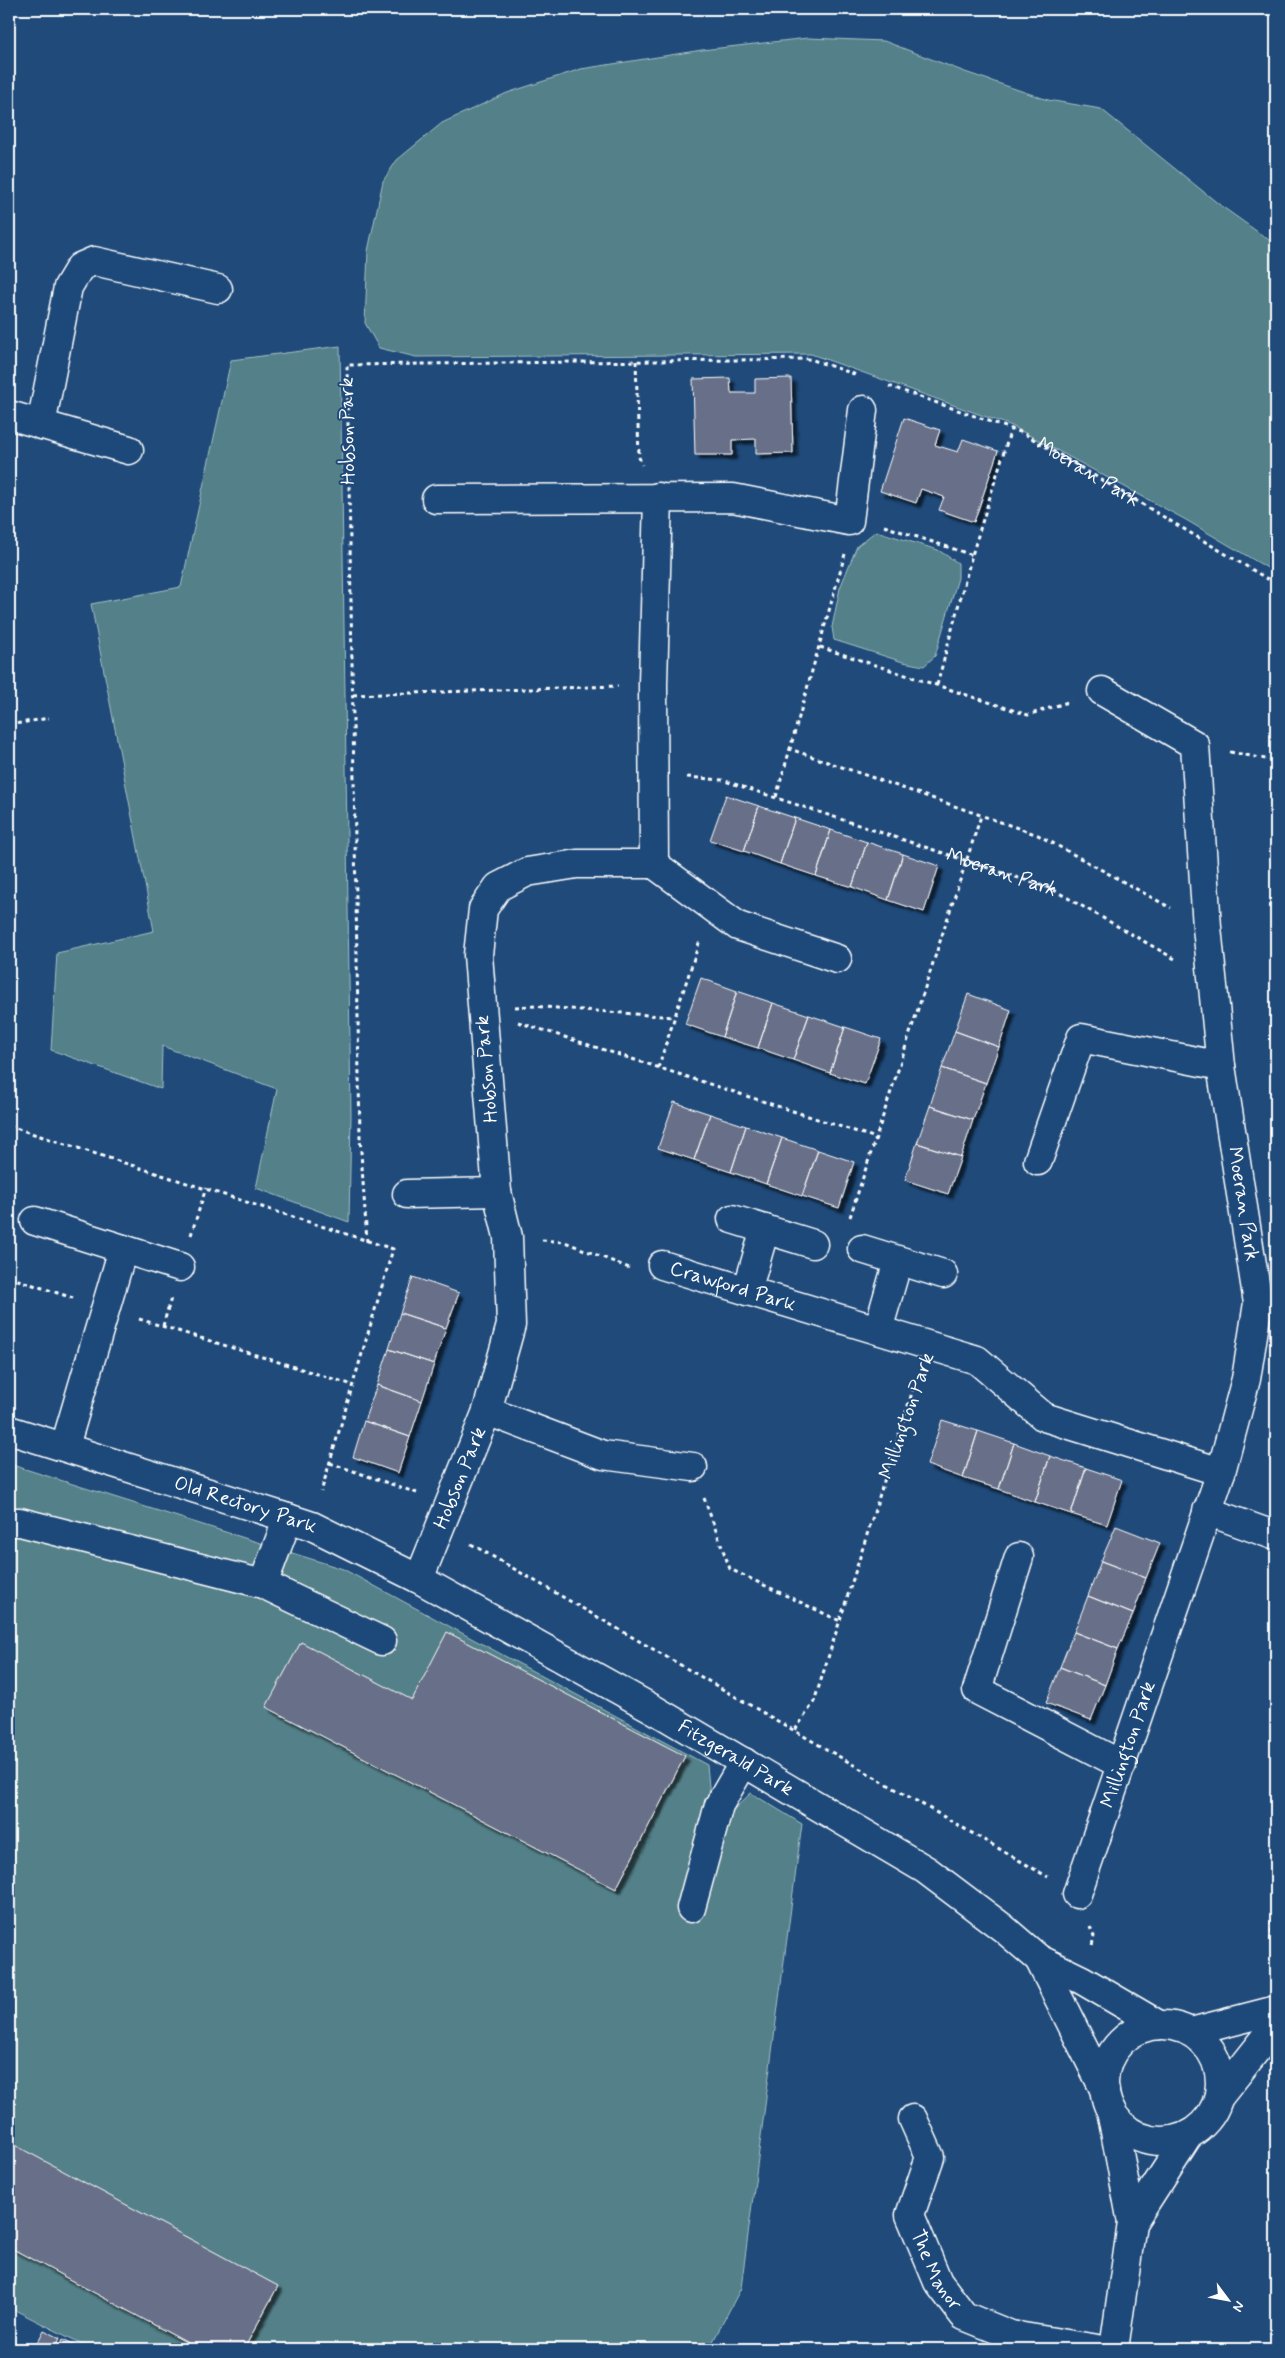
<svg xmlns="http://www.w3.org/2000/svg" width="1285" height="2358" font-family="Mynerve,sans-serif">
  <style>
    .green { fill: #528089; stroke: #a8c0c4 }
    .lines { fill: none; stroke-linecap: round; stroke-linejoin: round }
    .stream { stroke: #8fb2c5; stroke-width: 11 }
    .building { fill: #687089; stroke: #fff; filter: url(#shadow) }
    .minor-casing { stroke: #fff; stroke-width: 31 }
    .path { stroke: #fff; stroke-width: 3; stroke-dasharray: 4 4; stroke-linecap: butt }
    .minor { stroke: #1f4a7a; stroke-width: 28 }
    .labels { text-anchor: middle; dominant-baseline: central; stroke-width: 4; stroke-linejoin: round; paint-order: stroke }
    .street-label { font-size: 20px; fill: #fff; stroke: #1f4a7a }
  </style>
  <defs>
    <filter id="shadow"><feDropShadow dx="4.5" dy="4.5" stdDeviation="1" flood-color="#0009"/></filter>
  </defs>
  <rect width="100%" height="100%" fill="#1f4a7a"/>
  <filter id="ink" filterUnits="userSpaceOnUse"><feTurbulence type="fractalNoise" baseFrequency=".02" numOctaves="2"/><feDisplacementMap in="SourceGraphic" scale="10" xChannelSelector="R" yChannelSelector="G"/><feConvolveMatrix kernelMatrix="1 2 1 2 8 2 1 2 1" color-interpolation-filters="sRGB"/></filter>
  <g filter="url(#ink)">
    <!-- green -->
    <path class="green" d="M808,38L884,41L965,72L1048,100L1101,109L1220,205L1276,245V573L1186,520L1012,426L811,354L416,357L379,348L365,323L368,251L383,181L397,160L442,123L507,93L581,69L702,50Z
      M340,346L351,1116L349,1222L256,1188L277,1089L162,1046L161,1089L51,1050L57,953L154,931L91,604L181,587L231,360Z
      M876,531L938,550L958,563V578L935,656L924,666L903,662L834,640L832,627L840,588L857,546Z
      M9,1464L343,1569L707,1765L710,1797L731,1812L751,1793L802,1824L741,2288L709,2349H92L9,2307Z"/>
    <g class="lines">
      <!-- stream -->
      <path class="stream" d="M1269,9L1276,12"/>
    </g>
    <!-- building -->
    <path class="building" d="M730,378L731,393H755V379L791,378L793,453L756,454V439L732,440V455H695L693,379Z
      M904,418L940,430L935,445L958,452L963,439L998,451L974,522L939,510L944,497L921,489L916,503L880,491Z
      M726,795L759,806L744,851L710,840Z
      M759,806L795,818L780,864L744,851Z
      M795,818L831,830L816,876L780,864Z
      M831,830L867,842L852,887L816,876Z
      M867,842L903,854L888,900L852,887Z
      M903,854L939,866L924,912L888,900Z
      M701,978L737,991L722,1037L685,1024Z
      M737,991L773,1003L758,1048L722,1037Z
      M968,994L1011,1010L999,1047L955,1031Z
      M773,1003L809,1015L793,1060L758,1048Z
      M809,1015L845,1027L830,1073L793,1060Z
      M845,1027L881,1039L865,1084L830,1073Z
      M955,1031L999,1047L986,1083L942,1068Z
      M942,1068L986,1083L973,1120L930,1106Z
      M674,1102L710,1114L694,1160L658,1148Z
      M930,1106L973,1120L961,1157L917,1143Z
      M710,1114L746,1126L731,1172L694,1160Z
      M746,1126L782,1138L766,1184L731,1172Z
      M782,1138L818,1150L802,1196L766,1184Z
      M917,1143L961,1157L948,1194L905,1180Z
      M818,1150L854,1162L839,1208L802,1196Z
      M413,1277L459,1293L446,1328L400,1313Z
      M400,1313L446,1328L434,1364L389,1349Z
      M389,1349L434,1364L422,1401L377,1385Z
      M377,1385L422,1401L410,1437L364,1421Z
      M942,1420L978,1431L963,1478L927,1465Z
      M364,1421L410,1437L398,1473L353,1457Z
      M978,1431L1014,1443L999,1489L963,1478Z
      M1014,1443L1050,1456L1035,1502L999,1489Z
      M1050,1456L1086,1468L1071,1514L1035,1502Z
      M1086,1468L1122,1480L1107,1525L1071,1514Z
      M1116,1526L1160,1543L1146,1578L1101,1561Z
      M1101,1561L1146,1578L1133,1614L1088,1596Z
      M1088,1596L1133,1614L1118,1649L1074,1632Z
      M447,1632L685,1756L616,1889L266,1707L301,1642L412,1700Z
      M1074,1632L1118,1649L1105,1685L1060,1667Z
      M1060,1667L1105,1685L1091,1720L1046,1703Z
      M9,2142L278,2286L244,2349H199L9,2247Z
      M44,2330L60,2338L55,2349H34Z
      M63,2339L79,2347L77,2349H58Z"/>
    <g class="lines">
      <defs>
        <g id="minor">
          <path d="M9,415L129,450"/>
          <path d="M41,425L68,287L80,267L94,261L218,289"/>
          <path d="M436,499L733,498L849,521L863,410"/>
          <path d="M654,864L738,926L837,959"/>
          <path d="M1038,1161L1081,1038L1221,1066"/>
          <path d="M407,1194L497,1192"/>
          <path d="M732,1219L813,1244"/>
          <path d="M35,1221L180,1267"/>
          <path d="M862,1249L943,1274"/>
          <path id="s3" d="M662,1265L977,1360L1044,1417L1221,1472"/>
          <path d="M747,1291L765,1229"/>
          <path d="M878,1330L898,1261"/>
          <path d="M487,1411L603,1455L693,1467"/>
          <path id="s4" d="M9,1430L288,1518L312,1526L419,1579L655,1710L926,1870L1003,1928L1039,1959L1082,1980L1159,2025"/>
          <path d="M65,1446L123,1249"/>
          <path d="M1207,1511L1276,1536"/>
          <path d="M9,1522H20L263,1584L382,1641"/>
          <path d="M1019,1557L977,1690L1122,1765"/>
          <path id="s5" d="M419,1579L487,1411L511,1325L508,1237L497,1192L478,955L483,909L498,887L527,872L577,864H654L653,684L658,497"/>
          <path d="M263,1584L288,1518"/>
          <path id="s6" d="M1077,1894L1221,1472L1246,1379L1258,1303L1221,1066L1207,927L1195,745L1102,691"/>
          <path d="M691,1908L719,1805L744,1762"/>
          <path d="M1039,1959L1105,2091"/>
          <circle cx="1162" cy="2083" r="58"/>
          <path d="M1191,2032L1276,2010"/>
          <path d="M1219,2097L1276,2025"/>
          <path d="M1111,2110L1132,2223L1114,2349"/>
          <path id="s7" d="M913,2119L930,2157L910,2215L938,2282L964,2316L1011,2335L1098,2349"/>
          <path d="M1132,2223L1188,2136"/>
        </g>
      </defs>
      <!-- minor casing -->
      <use href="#minor" class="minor-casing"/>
      <!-- path -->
      <g class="path">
        <path d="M636,361L639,457L642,465"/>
        <path id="s1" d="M889,386L1023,433L1276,584"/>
        <path d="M884,526L972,555"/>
        <path d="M845,554L790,749L1038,835L1171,908"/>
        <path d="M820,647L1028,715L1071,701"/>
        <path d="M937,685L972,555L1011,429"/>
        <path d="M353,695L618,686"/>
        <path d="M9,725L49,718"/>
        <path d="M1230,752L1276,761"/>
        <path id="s2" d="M687,777L722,780L1052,889L1175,959"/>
        <path d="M776,797L790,749"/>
        <path d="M515,1007L531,1006L674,1017"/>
        <path d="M518,1022L876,1138"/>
        <path d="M658,1068L700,940"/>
        <path d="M9,1126L393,1249L321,1492"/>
        <path d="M850,1217L981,816"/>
        <path d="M191,1235L206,1188"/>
        <path d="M542,1240L565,1242L629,1268"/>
        <path d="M367,1242L360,1137L347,365L810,359L857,375"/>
        <path d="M9,1277L73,1298"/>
        <path d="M139,1319L353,1385"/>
        <path d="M163,1326L171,1298"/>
        <path d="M330,1463L417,1493"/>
        <path d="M704,1498L730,1569L840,1621"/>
        <path d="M471,1544L1048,1877"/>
        <path d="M795,1730L814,1702L917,1377"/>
        <path d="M1276,1817L1271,1944L1276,1953"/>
        <path d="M1090,1926L1094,1936L1092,1946"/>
      </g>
      <!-- minor -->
      <use href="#minor" class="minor"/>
    </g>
  </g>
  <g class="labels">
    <!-- street labels -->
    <g class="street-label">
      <text transform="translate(348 431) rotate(-91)">Hobson Park</text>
      <text stroke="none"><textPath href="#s1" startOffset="218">Moeran Park</textPath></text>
      <text stroke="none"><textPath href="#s2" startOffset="330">Moeran Park</textPath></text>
      <text transform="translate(487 1069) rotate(-95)">Hobson Park</text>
      <text transform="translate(1243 1204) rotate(81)">Moeran Park</text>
      <text stroke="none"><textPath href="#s3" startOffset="74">Crawford Park</textPath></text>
      <text transform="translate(907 1416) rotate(-71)">Millington Park</text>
      <text stroke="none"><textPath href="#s5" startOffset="109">Hobson Park</textPath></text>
      <text stroke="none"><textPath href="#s4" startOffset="248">Old Rectory Park</textPath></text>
      <text stroke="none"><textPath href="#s6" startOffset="158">Millington Park</textPath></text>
      <text stroke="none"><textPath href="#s4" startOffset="801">Fitzgerald Park</textPath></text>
      <text stroke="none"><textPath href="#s7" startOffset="164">The Manor</textPath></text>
    </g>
  </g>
  <!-- margin -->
  <rect width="1285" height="2358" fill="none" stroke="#1f4a7a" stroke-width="30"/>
  <rect x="15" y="15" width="1255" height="2328" fill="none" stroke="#fff" stroke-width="2" filter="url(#ink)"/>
  <!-- north arrow -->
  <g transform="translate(1228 2300) rotate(122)" stroke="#1f4a7a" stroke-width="4" paint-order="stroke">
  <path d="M0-4L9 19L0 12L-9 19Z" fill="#ffffff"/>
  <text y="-8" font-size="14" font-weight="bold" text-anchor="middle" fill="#ffffff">N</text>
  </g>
</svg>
